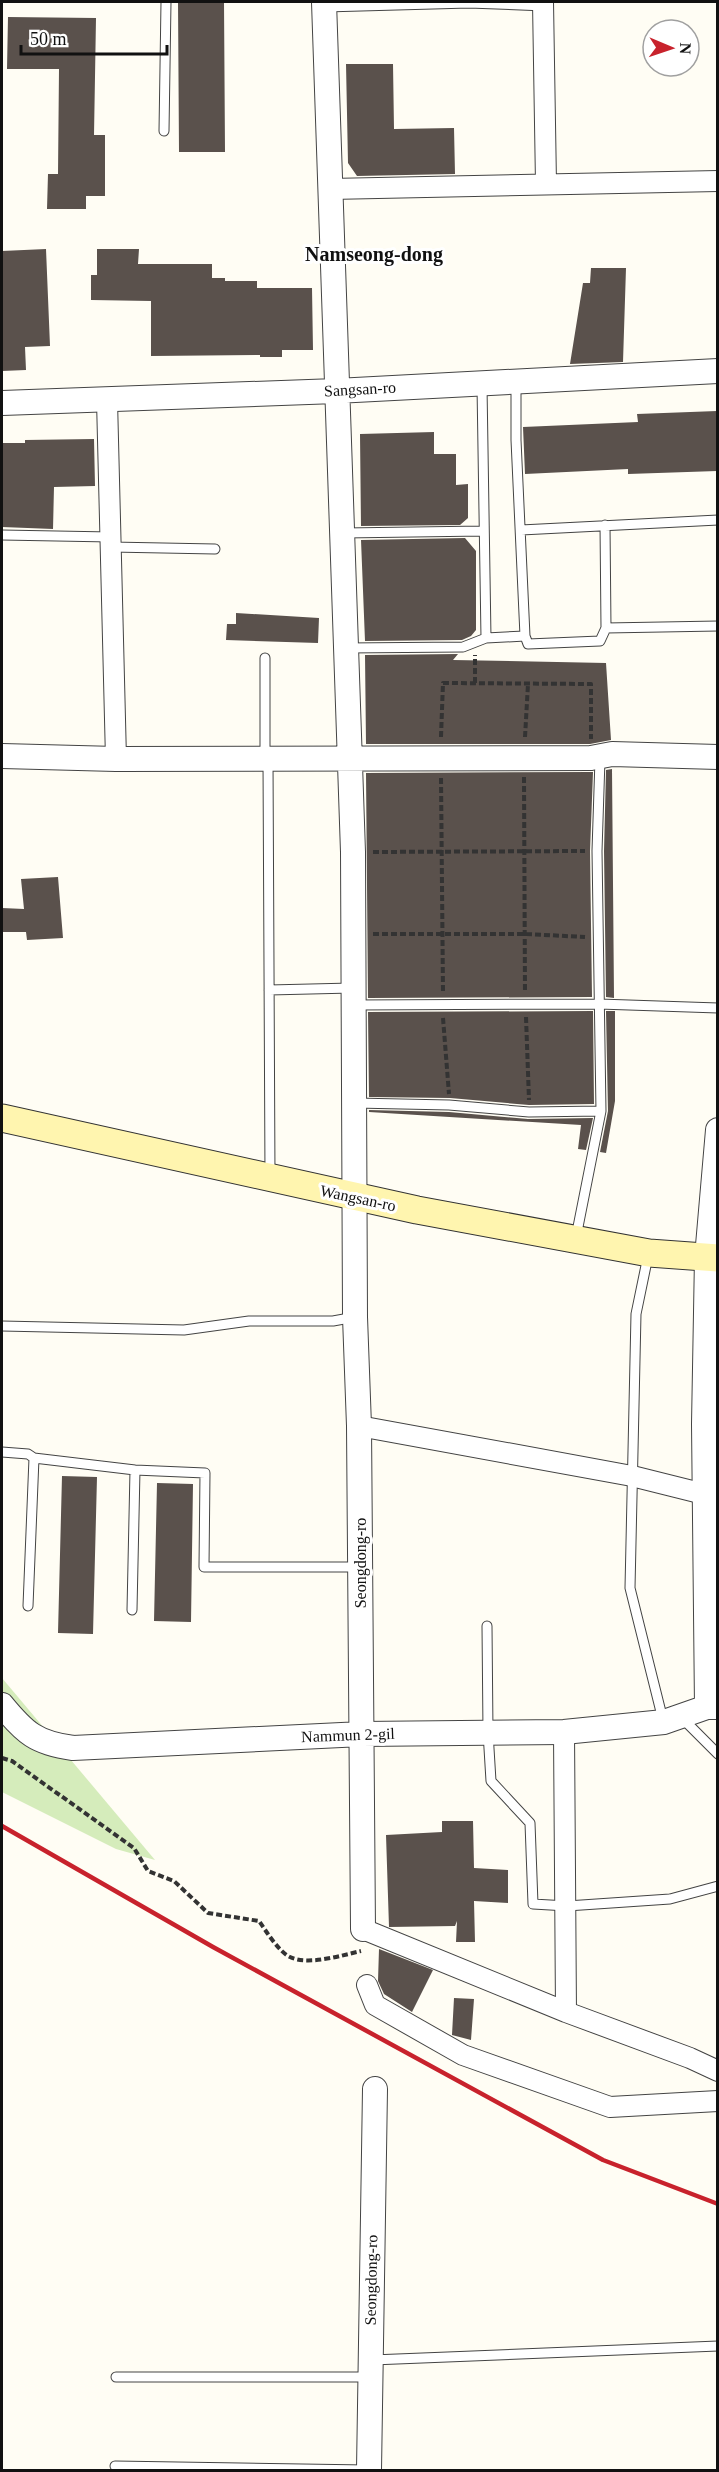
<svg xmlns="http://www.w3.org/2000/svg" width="719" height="2472" font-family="'Times New Roman',serif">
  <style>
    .green { fill: #d5ecbb }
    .building { fill: #5a514c }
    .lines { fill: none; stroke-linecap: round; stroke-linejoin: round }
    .service-casing { stroke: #444; stroke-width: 11 }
    .minor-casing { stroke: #444; stroke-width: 22 }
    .tertiary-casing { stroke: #444; stroke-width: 26 }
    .secondary-casing { stroke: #333; stroke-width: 29 }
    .path { stroke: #333; stroke-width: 4; stroke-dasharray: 6 3; stroke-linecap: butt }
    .service { stroke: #fff; stroke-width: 9 }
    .minor { stroke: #fff; stroke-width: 20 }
    .tertiary { stroke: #fff; stroke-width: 24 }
    .secondary { stroke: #fff5af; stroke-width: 27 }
    .rail { stroke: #c8222c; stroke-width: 4.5 }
    .labels { text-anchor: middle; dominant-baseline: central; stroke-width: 6; stroke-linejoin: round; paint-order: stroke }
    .street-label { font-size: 16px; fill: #111; stroke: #fff }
    .quarter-label { font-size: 20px; font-weight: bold; fill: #111; stroke: #fff }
  </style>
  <rect width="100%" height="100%" fill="#fffdf4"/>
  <!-- green -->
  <path class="green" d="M2,1678L155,1860L116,1849L2,1792Z"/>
  <!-- building -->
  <path class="building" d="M178,2H224L225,152H179Z
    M8,17L96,18L94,135H105V196H86V209H47L48,174H58L59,69H7Z
    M346,64H393L394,129L454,128L455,174L357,176L348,163Z
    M46,249L50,346L25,347L26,370L2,371V251Z
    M97,249H139L138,264H212V278H225V281H257V288H312L313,350H282V357H260V355L151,356V301L91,300V275H97Z
    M591,268H626L623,362L570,364L583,283H590Z
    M717,411V471L628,474V469L525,474L523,427L638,422L637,414Z
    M434,432V454H456V485L468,484V518L460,525L361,526L360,434Z
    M94,439L95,486L54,487L53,529L2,527V443H25V440Z
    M465,538L476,551V630L471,636L462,640L365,641L361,540Z
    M236,613L319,618L318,643L226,640L227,624H236Z
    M458,654L453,660L606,663L611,740L590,744H366L365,655Z
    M612,769L614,998L606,997L604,851L606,770Z
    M593,772L590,851L592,997L368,998L366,773Z
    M58,877L63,938L27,940L26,932H2V908L24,909L21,879Z
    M593,1011L594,1104L529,1105L450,1098L369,1097L368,1012Z
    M606,1011H615V1101L606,1153L600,1152L608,1111Z
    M369,1110L449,1112L528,1119L593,1118L586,1150L578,1149L581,1125L369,1112Z
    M62,1476L97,1477L93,1634L58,1633Z
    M157,1483L193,1484L191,1622L154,1621Z
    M442,1821H473L474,1868L508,1870V1903L474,1901L475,1942H456L457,1921L455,1926L389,1927L386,1835L442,1832Z
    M379,1949L433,1970L412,2012L384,1994L378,1981Z
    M454,1998L474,1999L471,2040L452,2035Z"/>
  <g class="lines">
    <defs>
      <path id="service" d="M325,7L469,3L545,6
        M164,131L166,2
        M482,386L486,638L525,636L516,440V383
        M605,525L606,628
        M521,530L718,520
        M344,533L483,531
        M2,535L111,537
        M111,547L215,549
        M525,636L528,644L600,641L606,628L718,626
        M346,648L463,647L486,638
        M265,658V756
        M268,761L270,1176
        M269,990L352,988
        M355,1005L599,1004L718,1008
        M355,1103L449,1105L529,1112L601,1111
        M576,1237L601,1111L597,851L600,759
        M648,1256L636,1314L630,1588L663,1720
        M2,1326L184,1330L249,1321H333L355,1317
        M2,1452L28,1454L34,1458L135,1470L205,1473L204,1567H358
        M28,1606L34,1458
        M132,1610L135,1470
        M487,1626L488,1732L491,1781L530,1823L533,1904L567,1906L670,1899L718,1886
        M683,1719L718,1754
        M372,2360L718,2346
        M116,2377H369
        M115,2466L367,2470"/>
      <path id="minor" d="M543,2L546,184
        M330,189L718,181
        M107,400L116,759
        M359,1426L632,1476L704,1494
        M564,1732L566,2012
        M363,1929L566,2012L690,2058L718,2071
        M367,1985L375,2005L463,2055L610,2107L718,2101"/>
      <path id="tertiary" d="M324,2L353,852L355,1317L359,1426L363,1929
        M2,403L336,391L718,371
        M2,756L116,759L591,758L612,754L718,757
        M2,1705C25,1733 36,1743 73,1748L362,1734L564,1732L664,1722L707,1707H718
        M707,1707L704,1424L707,1257L718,1130
        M369,2470L375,2089"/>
      <path id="secondary" d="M2,1118L417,1210L649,1253L718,1258"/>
    </defs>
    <!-- service casing -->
    <use href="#service" class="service-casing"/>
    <!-- minor casing -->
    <use href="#minor" class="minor-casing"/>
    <!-- tertiary casing -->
    <use href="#tertiary" class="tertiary-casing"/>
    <!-- secondary casing -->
    <use href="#secondary" class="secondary-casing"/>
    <!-- path -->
    <path class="path" d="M475,683V655
      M441,737L443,683L591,684V739
      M525,737L528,684
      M524,777L525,992
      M441,778L443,992
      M373,852L585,851
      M373,934H526L585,937
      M526,1017L529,1100
      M443,1018L449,1094
      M2,1758L12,1761L134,1848L148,1871L174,1881L208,1913L259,1921C266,1931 279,1952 290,1957C308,1966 343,1955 361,1951"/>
    <!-- service -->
    <use href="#service" class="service"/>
    <!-- minor -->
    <use href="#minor" class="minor"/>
    <!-- tertiary -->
    <use href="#tertiary" class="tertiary"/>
    <!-- secondary -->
    <use href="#secondary" class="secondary"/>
    <!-- rail -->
    <path class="rail" d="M2,1826L213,1947L603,2160L718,2204"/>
  </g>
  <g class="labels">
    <!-- street labels -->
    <g class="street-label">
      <text transform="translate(360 389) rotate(-3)">Sangsan-ro</text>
      <text transform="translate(358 1198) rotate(12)">Wangsan-ro</text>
      <text transform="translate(360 1563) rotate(-90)">Seongdong-ro</text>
      <text transform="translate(348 1735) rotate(-2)">Nammun 2-gil</text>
      <text transform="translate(371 2280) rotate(-89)">Seongdong-ro</text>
    </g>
    <!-- quarter labels -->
    <g class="quarter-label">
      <text x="374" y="254">Namseong-dong</text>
    </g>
  </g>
  <!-- border -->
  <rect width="719" height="2472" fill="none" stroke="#111111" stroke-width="6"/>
  <!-- north arrow -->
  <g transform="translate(671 48) rotate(92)"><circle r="28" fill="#ffffff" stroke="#a0a0a0" stroke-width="1.5"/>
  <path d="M0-4.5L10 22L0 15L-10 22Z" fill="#c8222c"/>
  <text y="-9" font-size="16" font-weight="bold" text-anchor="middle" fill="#111111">N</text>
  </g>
  <!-- scale -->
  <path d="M21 45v9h146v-9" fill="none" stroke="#111111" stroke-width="3"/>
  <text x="30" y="45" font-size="18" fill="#111111" stroke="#ffffff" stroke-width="4.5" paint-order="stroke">50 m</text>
</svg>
